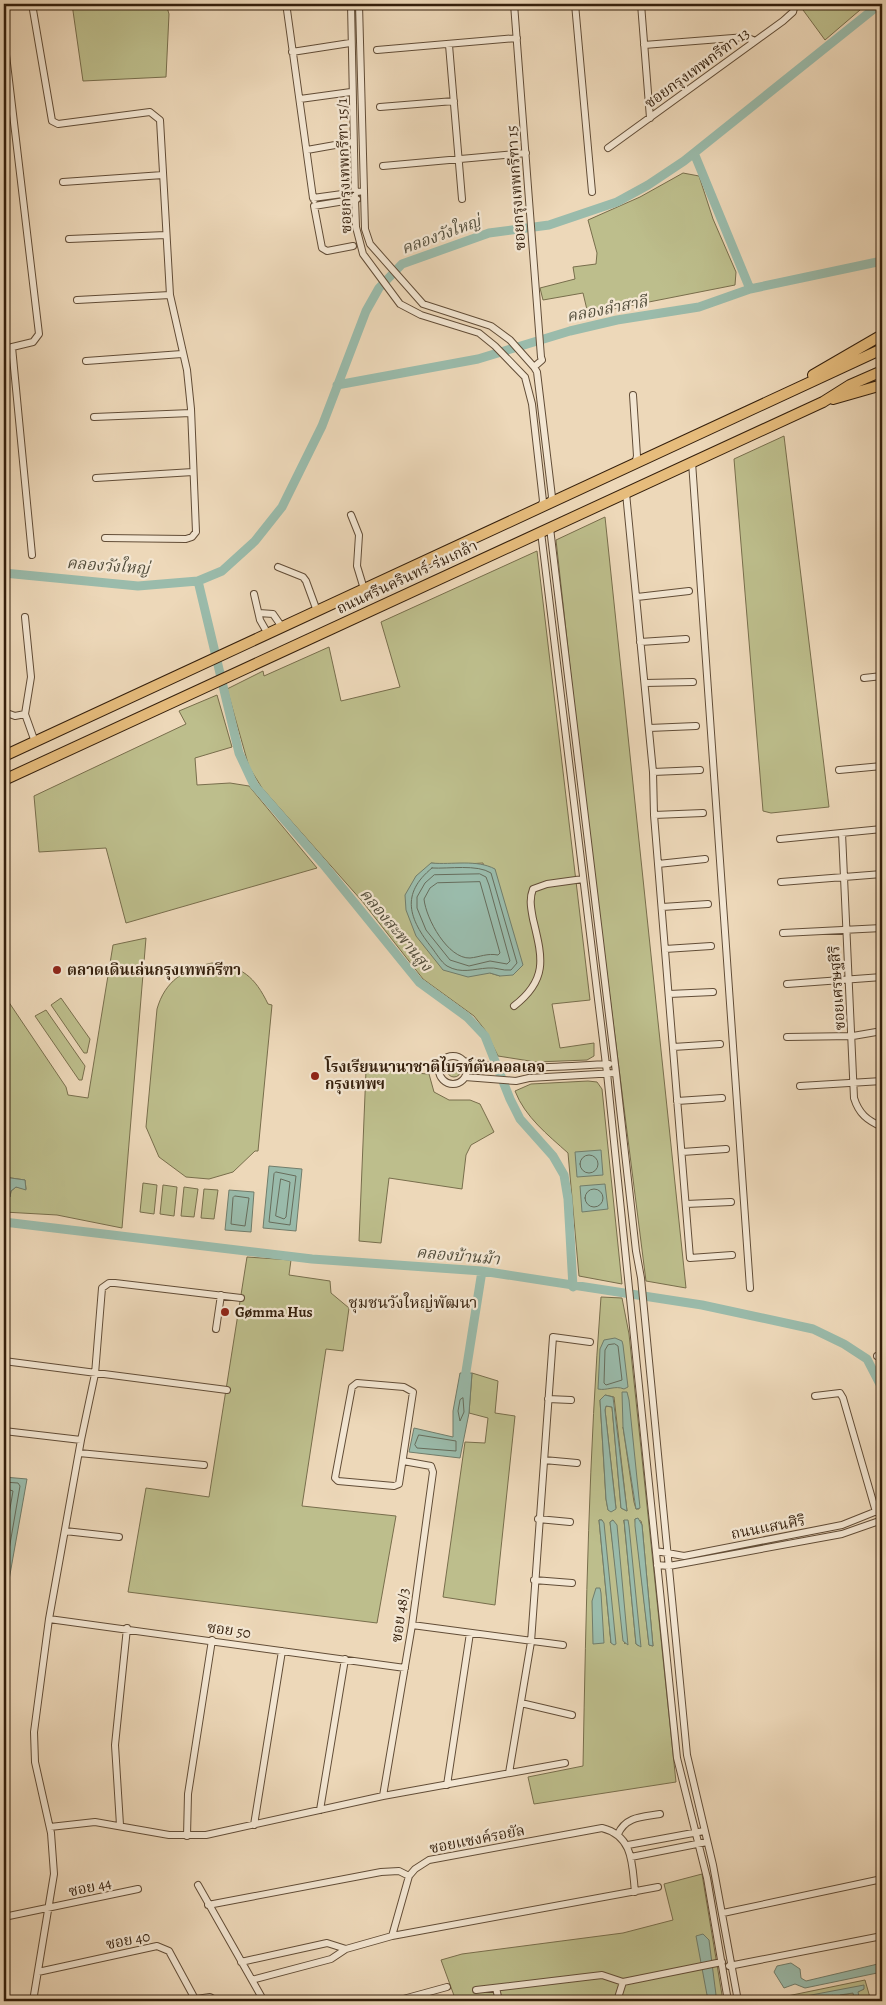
<svg xmlns="http://www.w3.org/2000/svg" width="886" height="2005" font-family="Alegreya,'Noto Serif Thai',serif">
  <style>
    .green { fill: #bdbe8c; stroke: #786e4c; fill-rule: evenodd }
    .water { fill: #9abbab; stroke: #717d6b }
    .lines { fill: none; stroke-linecap: round; stroke-linejoin: round }
    .shore { stroke: #676d5c; stroke-width: 1 }
    .canal { stroke: #9abbab; stroke-width: 9 }
    .minor-casing { stroke: #624d37; stroke-width: 8 }
    .primary-casing { stroke: #341f0c; stroke-width: 12 }
    .minor { stroke: #f3e6d2; stroke-width: 6 }
    .primary { stroke: #e6bc7c; stroke-width: 10 }
    .poi-dot { fill: #8f2418; stroke: #f3e6d2; stroke-width: 2 }
    .labels { text-anchor: middle; dominant-baseline: central; stroke-width: 4.5; stroke-linejoin: round; paint-order: stroke }
    .street-label { font-size: 15px; fill: #341f0c; stroke: #f3e6d2 }
    .poi-label { font-size: 15px; font-weight: bold; fill: #341f0c; stroke: #f3e6d2; text-anchor: start }
    .water-label { font-size: 16px; font-style: italic; fill: #534e3c; stroke: #f3e6d2 }
    .neighbourhood-label { font-size: 16px; fill: #341f0c; stroke: #f3e6d2 }
  </style>
  <rect width="100%" height="100%" fill="#edd8b9"/>
  <filter id="stains"><feTurbulence type="fractalNoise" baseFrequency=".004" numOctaves="4"/><feColorMatrix values="0 0 0 0 .2 0 0 0 0 .09 0 0 0 0 .02 0 0 0 .5 -.17"/></filter>
  <radialGradient id="worn" r=".72"><stop offset=".6" stop-color="#630" stop-opacity="0"/><stop offset="1" stop-color="#630" stop-opacity=".3"/></radialGradient>
  <!-- green -->
  <path class="green" d="M72,4H166L169,14L166,77L83,81Z
    M802,4H867L825,40L803,10Z
    M683,173L699,176L713,219L736,272L735,285L588,314L583,293L543,300L540,288L575,279L573,267L596,264L597,253L588,220L640,197Z
    M784,436L829,807L771,813L763,811L734,459Z
    M605,517L686,1288L646,1281L583,785L556,540Z
    M537,551L590,1000L552,1004L560,1048L594,1043V1056L587,1060L536,1062L498,1056L485,1030L474,1016L423,979L362,901L262,788L249,767L227,689L263,671L264,676L329,647L341,701L400,687L381,622ZM431,863L448,865L483,863L500,976L490,973Z
    M217,695L232,747L195,758L197,785L230,783L249,786L317,868L126,923L106,848L39,852L34,796L186,724L179,711Z
    M146,938L122,1228L57,1215L4,1212V1199L10,1197L11,1191L16,1187L26,1189L25,1180L4,1177V995L66,1087L68,1095L88,1098L113,945Z
    M212,963C242,966 255,977 268,1004L272,1005L258,1151H255L233,1172L209,1179L186,1177L159,1157L146,1127L157,1009C165,981 184,969 212,963Z
    M61,998L90,1039L87,1053H84L51,1005Z
    M46,1010L85,1066L82,1080H79L35,1016Z
    M447 1070a7 7 0 1 1 14 0a7 7 0 1 1-14 0Z
    M366,1070L429,1074L434,1092L449,1100H470L480,1104L494,1132L471,1145L466,1155L462,1189L389,1178L381,1243L359,1241Z
    M588,1081L597,1082L602,1089L622,1284L579,1276L568,1153C548,1135 525,1117 515,1091L531,1084Z
    M143,1183L157,1185L154,1214L140,1212Z
    M163,1185L177,1187L174,1216L160,1214Z
    M184,1187L198,1189L194,1217L181,1216Z
    M204,1189L218,1190L214,1219L201,1218Z
    M247,1257L291,1260L289,1275L330,1281L331,1293L349,1308L343,1351L326,1349L302,1506L396,1516L377,1623L128,1592L146,1488L209,1497Z
    M601,1297L622,1298L629,1334L676,1782L534,1804L528,1777L583,1766C586,1609 589,1452 601,1297ZM605,1395L614,1397L627,1511L621,1508L612,1407L606,1406L605,1410L616,1508L608,1510L606,1499L600,1400ZM623,1427L636,1480L639,1509H636L634,1502ZM635,1519L641,1521L642,1525L653,1646L649,1645ZM599,1520H602L611,1643ZM613,1520L625,1644L610,1522ZM624,1520L639,1646L636,1644Z
    M472,1373L498,1381L495,1413L515,1416L495,1605L443,1597L465,1442L485,1443L488,1418L469,1413Z
    M702,1874L723,2001H456L441,1960L462,1954L623,1933L673,1920L664,1884Z
    M865,1980L871,2001H860L857,1992L864,1989L815,1998L817,2001H763Z
    M853,1993L855,2001H841L839,1995Z"/>
  <!-- water -->
  <path class="water" d="M431,863C453,865 476,859 495,869L523,965L513,975L500,976L490,973L468,977L443,970L416,936L406,910L405,895L416,876Z
    M601,1150L603,1175L577,1177L575,1152Z
    M269,1166L302,1169L296,1231L263,1228Z
    M4,1177L25,1180L26,1190L16,1187L11,1191L10,1197L4,1199Z
    M605,1184L608,1209L582,1212L580,1186Z
    M229,1190L254,1192L251,1232L225,1230Z
    M615,1338L622,1341L623,1345L628,1387L624,1389C615,1385 607,1391 598,1389L600,1349L604,1340Z
    M460,1373H472L469,1413L460,1458L409,1452L414,1428L453,1437V1411Z
    M622,1392H627L629,1400L640,1508L636,1509L623,1427Z
    M605,1395L613,1397L627,1511L621,1508L612,1407L606,1406L605,1410L616,1509L611,1512L608,1510L606,1499L600,1400Z
    M4,1477L27,1479L4,1608Z
    M638,1518L642,1525L653,1646L649,1645L635,1526V1519Z
    M599,1520H602L604,1523L616,1644L614,1645L611,1643Z
    M613,1520L617,1525L628,1645L623,1641L610,1522Z
    M624,1520H628L629,1526L641,1647L636,1644Z
    M596,1588H600L601,1593L604,1643L593,1644L592,1601Z
    M703,1934L709,1940L716,1995L712,1997L707,1995L696,1936Z
    M791,1963L800,1969L801,1978L806,1981L882,1963V1972L805,1988L795,1984L784,1988L774,1972L777,1966Z
    M864,1985V1989L858,1992L860,2001H855L853,1993L840,1995L841,2001H835L833,1995L824,2001H817L815,1998L806,1996Z"/>
  <g class="lines">
    <!-- shore -->
    <path class="shore" d="M432,868C449,869 477,864 491,873L517,963L511,970C502,971 496,967 488,968C473,969 461,974 447,966C441,962 436,953 432,948C409,919 400,894 432,868Z
      M480,874L486,877L489,885L510,961L507,964L490,961L469,966L450,960L426,930L417,908V897L425,883L434,875Z
      M480,882L500,953L498,955C487,953 480,957 470,958C448,959 426,919 424,899L430,888L437,883Z
      M580 1164a9 9 0 1 1 18 0a9 9 0 1 1-18 0Z
      M276,1172L296,1176L290,1225L269,1222L274,1174Z
      M281,1179L290,1182L286,1217L284,1219L276,1216Z
      M585 1198a9 9 0 1 1 18 0a9 9 0 1 1-18 0Z
      M235,1196L249,1198L245,1226L231,1224L233,1198Z
      M615,1344L618,1346L622,1380L606,1385L604,1383L605,1350L608,1345Z
      M463,1398L464,1412L460,1421L458,1411L460,1400Z
      M419,1435L456,1441V1451L417,1448L415,1445Z
      M4,1482L18,1483L20,1486L4,1579
      M4,1488L13,1491L4,1543"/>
    <!-- canal -->
    <path class="canal" d="M694,153L750,289
      M337,385L478,359L570,331L617,320L699,307L750,289L882,261
      M4,573L138,586L198,581L222,571L255,541L282,507L322,426L366,311L379,288L402,264L489,233L549,225L617,202L648,185L684,161L880,4
      M198,581L239,753L254,785L323,864L419,982L467,1017L485,1036L510,1099L520,1119L553,1156L564,1175L568,1199L573,1287
      M4,1222L312,1259L482,1271L702,1305L813,1329L844,1344L867,1359L882,1388
      M464,1384L482,1271"/>
    <defs>
      <path id="minor" d="M32,4L52,121L58,124L150,112L160,120L170,295L187,370L191,409L196,532L192,537L186,539L105,538
        M288,4L287,10L313,198
        M351,4L355,199L356,227L363,254L400,304L421,315L479,333L495,346L525,377L532,404L543,501L541,507
        M359,4L365,229L370,244L423,304L491,326L510,340L534,367L537,372L552,497L550,503
        M514,4L541,357L542,360L534,367
        M575,4L592,192
        M641,4L650,118
        M4,38L39,334L33,342L4,349
        M449,45L462,199
        M644,45L746,37L755,41
        M377,50L517,38
        M292,52L350,43
        M300,99L351,92
        M380,107L454,101
        M608,148L783,21L793,12L795,4
        M307,150L352,142
        M383,166L526,153
        M63,182L163,175
        M314,200L313,198L364,191
        M69,239L166,235
        M353,246L327,251L322,248L314,206L357,199
        M77,300L170,295
        M12,347L32,555
        M86,361L182,354
        M633,395L637,456L635,464
        M94,417L191,413
        M692,462L750,1288
        M96,478L193,472
        M626,493L653,772L654,815L690,1258L732,1255
        M351,515L359,535L357,566L364,589
        M550,528L616,1073L636,1251L641,1278L687,1755L713,1865L738,2001
        M541,532L607,1073L677,1758L707,1878L728,2001
        M278,567L303,577L306,581L317,611
        M254,594L260,620L268,634
        M637,597L689,591
        M259,613L273,614L282,627
        M25,617L31,677L25,714L35,742
        M640,642L686,639
        M864,678L882,676
        M645,683L693,682
        M4,712L15,716L25,714
        M649,728L696,726
        M839,770L882,766
        M653,772L700,770
        M654,815L703,813
        M842,833L854,1098C859,1114 867,1120 882,1127
        M780,839L882,829
        M658,864L705,859
        M781,882L882,874
        M662,907L708,904
        M783,933L882,928
        M665,949L711,946
        M787,984L882,977
        M669,994L713,992
        M514,1006C549,979 542,957 533,919C531,908 529,899 533,889L547,884L583,879
        M787,1037L853,1036L882,1031
        M673,1047L720,1044
        M439 1070a14 14 0 1 1 28 0a14 14 0 1 1-28 0Z
        M463,1061C510,1072 560,1066 609,1064
        M465,1077L516,1081L529,1078L616,1073
        M800,1086L882,1081
        M677,1101L722,1098
        M682,1152L726,1149
        M686,1204L731,1202
        M216,1329L221,1295
        M877,1356H882
        M4,1361L227,1390
        M357,1383L404,1387L413,1392L399,1484L394,1486L338,1481L335,1478L352,1387Z
        M815,1396L840,1393L843,1398L876,1512
        M548,1399L571,1400
        M4,1431L81,1440
        M79,1453L204,1465
        M544,1460L577,1463
        M538,1519L570,1522
        M65,1531L119,1537
        M656,1551L684,1556L842,1525L882,1509
        M657,1565L669,1566L842,1534L882,1520
        M534,1580L572,1583
        M49,1619L405,1668
        M412,1625L563,1645
        M521,1703L572,1715
        M509,1773L531,1642L553,1337L590,1342
        M447,1785L470,1633
        M383,1796L412,1625L433,1472L431,1466L403,1461
        M320,1810L345,1659
        M120,1825L115,1745L127,1628
        M254,1825L282,1651
        M50,1827L95,1822L169,1835H206L383,1796L565,1763
        M618,1834C626,1816 643,1817 660,1814
        M187,1836L188,1794L212,1640
        M628,1845L704,1831
        M631,1857L707,1842
        M198,1885L261,1996
        M208,1905L381,1872L399,1871L409,1876
        M723,1913L882,1879
        M4,1917L138,1889
        M392,1936L658,1887
        M241,1962L327,1943L346,1949
        M729,1966L882,1936
        M38,1972L157,1946L169,1951L195,1999
        M252,1980L331,1959L346,1949L392,1936L409,1876L415,1869L429,1860L602,1828C634,1836 632,1865 635,1892
        M496,1988L499,2001
        M476,1990L602,1975L623,1982
        M23,2001L33,1999
        M33,2001L54,1874L51,1833L35,1762L34,1732L49,1619L81,1440L95,1374L102,1288L109,1283H115L241,1298
        M183,2001L210,1997L217,2001
        M396,2001L447,1987
        M617,2001L623,1982L722,1962"/>
      <path id="primary" d="M813,375L882,335
        M833,399L882,385
        M4,756L882,349
        M4,780L823,402L850,385L882,371"/>
    </defs>
    <!-- minor casing -->
    <use href="#minor" class="minor-casing"/>
    <!-- primary casing -->
    <use href="#primary" class="primary-casing"/>
    <!-- minor -->
    <use href="#minor" class="minor"/>
    <!-- primary -->
    <use href="#primary" class="primary"/>
  </g>
  <!-- markers -->
  <g class="poi-dot">
    <circle cx="57" cy="970" r="5"/>
    <circle cx="315" cy="1076" r="5"/>
    <circle cx="225" cy="1312" r="5"/>
  </g>
  <g class="labels">
    <!-- street labels -->
    <g class="street-label">
      <text transform="translate(697 68) rotate(-36)">ซอยกรุงเทพกรีฑา 13</text>
      <text transform="translate(344 166) rotate(-92)">ซอยกรุงเทพกรีฑา 15/1</text>
      <text transform="translate(516 188) rotate(-94)">ซอยกรุงเทพกรีฑา 15</text>
      <text transform="translate(407 577) rotate(-25)">ถนนศรีนครินทร์-ร่มเกล้า</text>
      <text transform="translate(837 988) rotate(-94)">ซอยเศรษฐสิริ</text>
      <text transform="translate(768 1527) rotate(-11)">ถนนแสนศิริ</text>
      <text transform="translate(400 1615) rotate(-82)">ซอย 48/3</text>
      <text transform="translate(229 1630) rotate(8)">ซอย 50</text>
      <text transform="translate(477 1839) rotate(-11)">ซอยแซงค์รอยัล</text>
      <text transform="translate(90 1887) rotate(-12)">ซอย 44</text>
      <text transform="translate(128 1940) rotate(-11)">ซอย 40</text>
    </g>
    <!-- poi labels -->
    <g class="poi-label">
      <text x="67" y="970">ตลาดเดินเล่นกรุงเทพกรีฑา</text>
      <text x="325" y="1067">โรงเรียนนานาชาติไบรท์ตันคอลเลจ<tspan x="325" dy="17">กรุงเทพฯ</tspan></text>
      <text x="235" y="1312">Gømma Hus</text>
    </g>
    <!-- water labels -->
    <g class="water-label">
      <text transform="translate(441 235) rotate(-20)">คลองวังใหญ่</text>
      <text transform="translate(607 309) rotate(-11)">คลองลำสาลี</text>
      <text transform="translate(108 566) rotate(4)">คลองวังใหญ่</text>
      <text transform="translate(396 930) rotate(50)">คลองสะพานสูง</text>
      <text transform="translate(458 1256) rotate(5)">คลองบ้านม้า</text>
    </g>
    <!-- neighbourhood labels -->
    <g class="neighbourhood-label">
      <text x="413" y="1303">ชุมชนวังใหญ่พัฒนา</text>
    </g>
  </g>
  <!-- margin -->
  <rect width="886" height="2005" fill="none" stroke="#edd8b9" stroke-width="20"/>
  <rect x="5" y="5" width="876" height="1995" fill="none" stroke="#341f0c" stroke-width="2.5"/>
  <rect x="10" y="10" width="866" height="1985" fill="none" stroke="#341f0c"/>
  <rect width="100%" height="100%" filter="url(#stains)"/>
  <rect width="100%" height="100%" fill="url(#worn)"/>
</svg>
